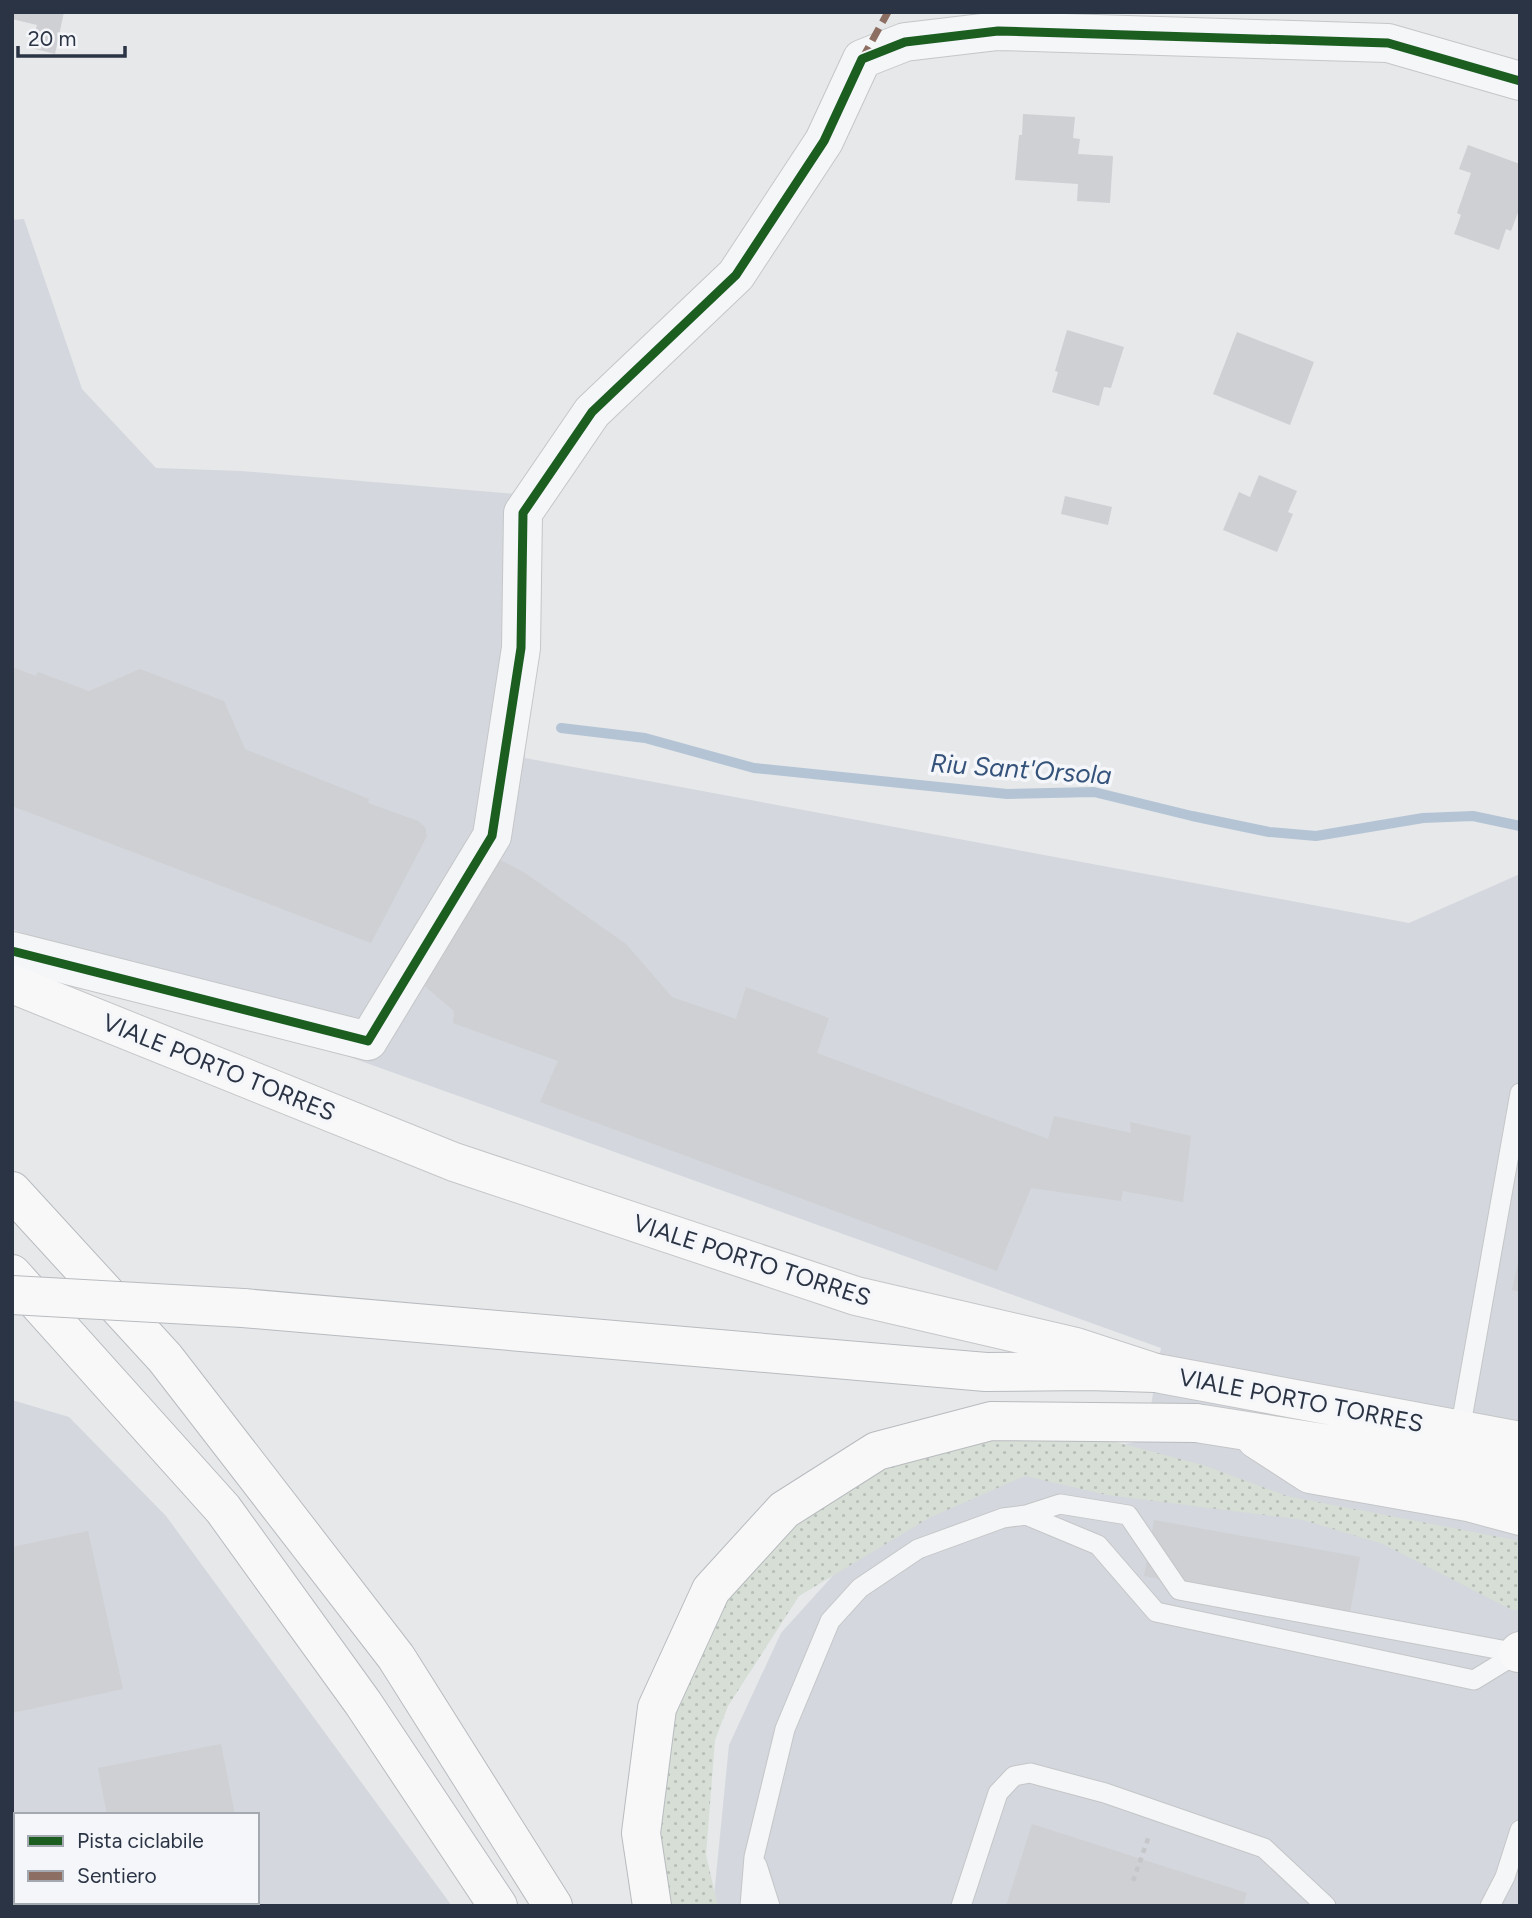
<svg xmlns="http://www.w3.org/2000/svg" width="1532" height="1918" font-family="Figtree,sans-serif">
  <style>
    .built { fill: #d4d7dd; fill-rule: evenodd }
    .grass { fill: url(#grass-dots) }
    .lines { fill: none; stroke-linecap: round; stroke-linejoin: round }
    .stream { stroke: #b4c4d5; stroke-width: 10 }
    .building { fill: #ced0d3 }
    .lane-casing { stroke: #c4c6c8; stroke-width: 21 }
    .street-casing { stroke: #c4c6c8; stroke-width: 40 }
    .secondary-casing { stroke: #c4c6c8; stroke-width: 40 }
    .highway-casing { stroke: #b8bbbf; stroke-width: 40 }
    .path { stroke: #c5c6ca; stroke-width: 4.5; stroke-dasharray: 5 5; stroke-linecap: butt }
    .lane { stroke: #f5f6f7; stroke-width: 19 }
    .street { stroke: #f5f6f7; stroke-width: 38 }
    .secondary { stroke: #f8f8f8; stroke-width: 38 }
    .highway { stroke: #f8f8f8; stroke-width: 38 }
    .highway-bridge-casing { stroke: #b8bbbf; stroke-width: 40; stroke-linecap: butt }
    .highway-bridge { stroke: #f8f8f8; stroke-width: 38 }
    .quiet { stroke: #8d6e63; stroke-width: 7; stroke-dasharray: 14 7; stroke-linecap: butt }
    .cycleway-casing { stroke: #f4f6f9; stroke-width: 13 }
    .cycleway { stroke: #1b5e20; stroke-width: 9 }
    .labels { text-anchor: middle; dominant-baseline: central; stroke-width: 7; stroke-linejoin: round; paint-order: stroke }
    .street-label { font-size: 24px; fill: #2b3445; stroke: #f4f6f9 }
    .water-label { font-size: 26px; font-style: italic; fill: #34527a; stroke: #f4f6f9 }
  </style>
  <defs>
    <pattern id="grass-dots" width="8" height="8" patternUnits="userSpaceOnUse" patternTransform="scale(1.75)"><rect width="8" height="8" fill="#d6ded6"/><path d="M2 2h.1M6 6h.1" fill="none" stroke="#b8bfb9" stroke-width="1.8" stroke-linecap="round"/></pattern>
  </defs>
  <rect width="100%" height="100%" fill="#e6e8ea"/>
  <!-- built -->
  <path class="built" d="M24,219L82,389L156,468L241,471L529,495L525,758L1409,923L1520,874V1906H713L729,1745L781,1633L856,1550L1017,1467L1145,1440L1161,1348L358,1060L12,929V220Z
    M12,1400L69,1417L166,1516L452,1906H12ZM16,1815H257V1902H16Z"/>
  <!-- grass -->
  <path class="grass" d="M1008,1434L1100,1438L1203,1465L1287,1496L1520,1541V1610H1512L1383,1544L1303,1520L1107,1495L1025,1476L929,1518L799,1596L728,1706L715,1740L706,1855L718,1906H660L653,1847L665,1735L729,1590L810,1506L872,1471Z"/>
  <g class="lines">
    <!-- stream -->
    <path class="stream" d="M561,728L645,738L754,768L1007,794L1094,792L1192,816L1269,832L1316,836L1423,818L1473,816L1520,826"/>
  </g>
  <!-- building -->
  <path class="building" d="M12,12H64L55,54L31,48L37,25L12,19Z
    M1023,114L1075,117L1073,138L1080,139L1078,154L1113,156L1110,203L1077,201L1078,184L1015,180L1019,135H1022Z
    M1468,145L1520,164V207L1511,231L1506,229L1499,250L1454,234L1461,215L1457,213L1471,173L1459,169Z
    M1067,330L1124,347L1111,388L1104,387L1099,406L1052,392L1058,372L1055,371Z
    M1237,332L1314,362L1290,425L1213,394Z
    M1259,475L1297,491L1288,512L1293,514L1277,552L1223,530L1239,492L1250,497Z
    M1065,496L1112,507L1108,525L1061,514Z
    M12,667L36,676L38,672L89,691L140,669L224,701L245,749L369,799L368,803L418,821L425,827L427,836L371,943L12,806Z
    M491,855L525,873L626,944L672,997L736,1019L746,987L829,1018L817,1053L1048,1139L1054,1116L1131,1133L1130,1122L1191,1136L1183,1202L1123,1191L1121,1201L1031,1188L997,1271L540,1102L558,1061L453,1023L454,1011L421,983Z
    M1519,1257H1520V1292L1512,1290Z
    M1154,1520L1360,1557L1350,1613L1144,1576Z
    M88,1531L123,1689L12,1713V1547Z
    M221,1744L235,1815H107L98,1768Z
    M1032,1824L1247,1893L1243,1906H1006Z
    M124,1902H252L253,1906H125Z"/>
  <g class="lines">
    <defs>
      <path id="lane" d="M1460,1430L1520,1093
        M1026,1515L1060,1504L1128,1515L1179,1590L1518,1653L1520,1656
        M757,1865L770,1906
        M750,1906L754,1857L785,1729L830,1621L860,1588L918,1549L1003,1518L1026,1515L1098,1545L1156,1612L1474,1680L1518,1653
        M961,1906L998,1793L1014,1776L1030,1773L1105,1793L1264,1848L1326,1906
        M1490,1906L1505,1877L1520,1830"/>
      <path id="street" d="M12,951L368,1041L492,836L521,648L523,513L592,412L736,275L824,141L862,59L905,42L998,31L1388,43L1520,81"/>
      <path id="secondary" d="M12,984L454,1162L856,1296L1076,1347L1156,1373L1520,1441
        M1196,1423L1348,1447L1520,1478
        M1256,1439L1310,1474L1468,1502L1520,1516
        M1518,1653L1520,1651"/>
      <path id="highway" d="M12,1191L165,1358L396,1657L553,1906
        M12,1274L223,1509L363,1703L498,1906
        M243,1308L986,1372L1088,1371L1156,1373
        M652,1906L641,1833L657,1708L711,1590L784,1510L877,1451L991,1421L1196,1423"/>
    </defs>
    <!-- lane casing -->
    <use href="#lane" class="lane-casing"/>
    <!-- street casing -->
    <use href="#street" class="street-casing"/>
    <!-- secondary casing -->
    <use href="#secondary" class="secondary-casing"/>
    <!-- highway casing -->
    <use href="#highway" class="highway-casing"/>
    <!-- path -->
    <path class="path" d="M1133,1881L1149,1836"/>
    <!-- lane -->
    <use href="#lane" class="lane"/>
    <!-- street -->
    <use href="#street" class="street"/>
    <!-- secondary -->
    <use href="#secondary" class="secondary"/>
    <!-- highway -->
    <use href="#highway" class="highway"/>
    <defs>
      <path id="highway-bridge" d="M12,1295L243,1308"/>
    </defs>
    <!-- highway-bridge casing -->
    <use href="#highway-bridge" class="highway-bridge-casing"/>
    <!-- highway-bridge -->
    <use href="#highway-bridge" class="highway-bridge"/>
    <!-- quiet -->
    <path class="quiet" d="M862,59L888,12"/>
    <defs>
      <path id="cycleway" d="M12,951L368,1041L492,836L521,648L523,513L592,412L736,275L824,141L862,59L905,42L998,31L1388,43L1520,81"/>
    </defs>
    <!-- cycleway casing -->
    <use href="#cycleway" class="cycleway-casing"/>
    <!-- cycleway -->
    <use href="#cycleway" class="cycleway"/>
  </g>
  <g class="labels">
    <!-- street labels -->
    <g class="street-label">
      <text transform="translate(219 1067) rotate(22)">VIALE PORTO TORRES</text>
      <text transform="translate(752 1260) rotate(18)">VIALE PORTO TORRES</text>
      <text transform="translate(1301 1400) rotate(11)">VIALE PORTO TORRES</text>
    </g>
    <!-- water labels -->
    <g class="water-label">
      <text transform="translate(1021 769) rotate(4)">Riu Sant'Orsola</text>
    </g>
  </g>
  <!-- border -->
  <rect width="1532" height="1918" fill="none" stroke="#2b3445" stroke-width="28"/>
  <!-- legend -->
  <rect x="14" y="1813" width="245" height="91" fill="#f4f6f9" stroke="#a4a8b1" stroke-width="2"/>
  <rect x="28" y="1836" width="35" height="10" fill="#1b5e20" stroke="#a4a8b1" stroke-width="2"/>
  <text x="77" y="1848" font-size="21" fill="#2b3445">Pista ciclabile</text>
  <rect x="28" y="1871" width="35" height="10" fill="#8d6e63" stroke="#a4a8b1" stroke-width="2"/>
  <text x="77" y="1883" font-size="21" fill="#2b3445">Sentiero</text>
  <!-- scale -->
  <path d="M18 46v10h107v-10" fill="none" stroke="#2b3445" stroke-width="3.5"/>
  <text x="28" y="46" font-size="21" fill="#2b3445" stroke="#f4f6f9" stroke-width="5" paint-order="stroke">20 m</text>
</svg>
